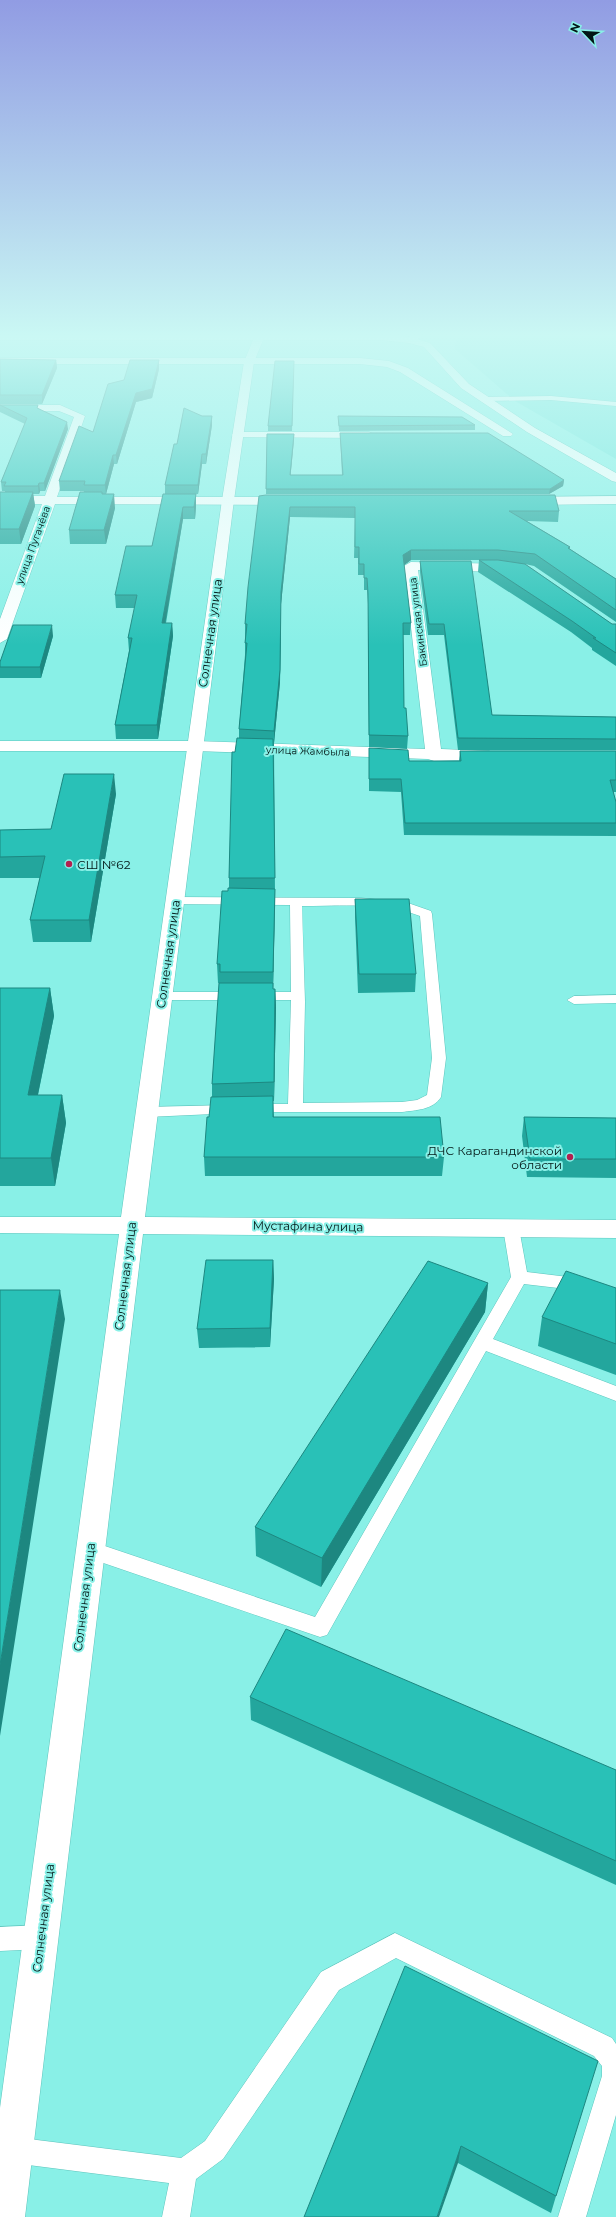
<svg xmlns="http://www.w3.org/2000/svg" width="616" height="2217" font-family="Montserrat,sans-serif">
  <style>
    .built { fill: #71e6dd }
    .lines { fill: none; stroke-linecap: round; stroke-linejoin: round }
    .lane-casing { stroke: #5dc5bd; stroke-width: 1 }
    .street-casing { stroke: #5dc5bd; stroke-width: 1 }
    .secondary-casing { stroke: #5dc5bd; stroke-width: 1 }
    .lane { fill: #fff; fill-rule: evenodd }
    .street { fill: #fff; fill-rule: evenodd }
    .secondary { fill: #fff; fill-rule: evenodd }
    .wall { fill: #23a69d }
    .shaded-wall { fill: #1d8780 }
    .building { fill: #29c1b7; stroke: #1d8780 }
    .poi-dot { fill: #b1204f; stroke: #89f0e7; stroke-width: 1.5 }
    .labels { text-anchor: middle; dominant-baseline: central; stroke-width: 4; stroke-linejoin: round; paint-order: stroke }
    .far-street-label { font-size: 10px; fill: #021615; stroke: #89f0e7 }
    .street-label { font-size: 12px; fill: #021615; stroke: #89f0e7 }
    .poi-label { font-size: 12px; fill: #021615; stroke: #89f0e7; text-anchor: start }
  </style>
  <rect width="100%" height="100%" fill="#89f0e7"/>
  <!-- built -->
  <path class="built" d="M457,335H616V459L515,401L455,349Z"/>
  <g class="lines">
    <defs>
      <path id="lane" d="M551,396L616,402V406L551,400L485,401L481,399L485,397Z
        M175,897L361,898L408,903L431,911L432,914L446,1058L441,1097C433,1110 416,1110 402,1112H249L246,1109L249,1106L254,1104H288L291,1000H162L155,996L162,992H291L290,905L170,904L169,901L170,898ZM302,906C341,906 384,902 420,916L432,1058L427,1095L417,1100L402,1102L303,1103L305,1002Z
        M616,995V1003L574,1004L567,1000L574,996Z
        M230,1105L235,1107L238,1110L235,1113L147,1117L142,1115L139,1112L142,1109L147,1107Z
        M511,1222L517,1224L519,1228L527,1272L585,1279L616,1289V1301L584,1291L524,1284L493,1339L616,1386V1401L486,1351L327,1635L320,1637L83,1556L80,1550L83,1544L90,1541L315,1617L511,1277L503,1228L505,1224Z
        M41,1925L49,1929L53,1937L49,1945L41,1949L0,1951V1927Z
        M395,1933L612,2038L616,2044V2115L586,2217H558L602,2076V2066L594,2056L396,1958L339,1990L223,2159L196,2179L190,2217H162L169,2183L13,2163L4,2159L0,2150L4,2141L13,2137L181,2158L205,2141L321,1972Z"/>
      <path id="street" d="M412,335H424L413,342H407V338Z
        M0,358H360L389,361L408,368L513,434L511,436H503L400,372L387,367L360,364H0Z
        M0,405H60L85,416L57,497H289L295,501L289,505L55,504L7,639L0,643V619L42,504H0V496H45L74,417L59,411H0Z
        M238,432H369L375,435L369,438L234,437L232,435L234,433Z
        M616,496V504L527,505L521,501L527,497Z
        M411,562L508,564L515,568L508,572L418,570L441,749L489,751L495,753L497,756L495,759L434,761L428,759L195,751H0V741H195L425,749L404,566Z"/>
      <path id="secondary" d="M0,335H388L410,337L430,343L469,384L535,428L616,473V482L612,481L527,432L461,388L424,347L409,343L381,340H263L254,362L234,500L145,1217L616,1220V1238L143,1234L25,2217H0V2108L119,1234L0,1233V1217H121L222,500L244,362L253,340H0Z"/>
    </defs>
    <!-- lane casing -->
    <use href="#lane" class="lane-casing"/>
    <!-- street casing -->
    <use href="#street" class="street-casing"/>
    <!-- secondary casing -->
    <use href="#secondary" class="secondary-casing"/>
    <!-- lane -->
    <use href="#lane" class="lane"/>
    <!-- street -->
    <use href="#street" class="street"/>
    <!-- secondary -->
    <use href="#secondary" class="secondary"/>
  </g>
  <!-- wall -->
  <path class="wall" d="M0,359L56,360L57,368L42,404H0Z
    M294,361L292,431H268V426Z
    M159,369L152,398L136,402L117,464H114L106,494L115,508L106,544H70L69,530L84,491H60L59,481L93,432Z
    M0,405L38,408L68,429L45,491H40L39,494H33L35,506L21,544H0V492H5V491H2L1,482L25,424L0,412Z
    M202,416H212V425L206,464H202L198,494H196V506L195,519H183L166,623H172L173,636L158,739H116L115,725L129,651L128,638L135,608H116L115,595L152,546L165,494V485L177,444Z
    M338,416L475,425V430L339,431Z
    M340,433L564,480L563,486L549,494H266L267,434H294L290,475H342Z
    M259,496L559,511L558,522L527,521L570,547V549L616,579V622L534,566L525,564L612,624H616V666L592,650V648L571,632L478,572L479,560H411L404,565L411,623L410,635H403L404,708L408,736L407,749L369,747L368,604L367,590H364V575H358V558H354L355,518L290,517L281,604L280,682L274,743L275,896L273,989H275L276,1007L274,1101H273L274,1117L444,1157L442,1176H205L204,1157L212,1097V1084L220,983H218L217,964L228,891L229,888V878L235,752L239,738V729L245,655V624Z
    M420,561L492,715L616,717V750H458L444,635H428L420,572Z
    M53,636L41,678H0V662Z
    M369,748L409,761H459L460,751H616V792H613L616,802V836L404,835L401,792L369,791Z
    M116,794L91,942H33L30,920L40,878H0V830L51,829Z
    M355,899L416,974L415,992L358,993L355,917Z
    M0,988H50L54,1016L38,1095H62L66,1123L55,1186H0Z
    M524,1117L616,1118V1178L527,1177L522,1136Z
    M273,1260L274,1279L270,1347L199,1348L197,1329Z
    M488,1283L485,1312L321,1587L256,1556L255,1527Z
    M616,1288V1375L538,1346L542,1317Z
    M250,1697L616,1770V1885L251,1720Z
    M405,1966L556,2196L551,2213L458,2163Z"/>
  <!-- shaded-wall -->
  <path class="shaded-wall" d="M56,360L57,368L42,404V395Z
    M159,360V369L152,398L136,402L117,464L116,455L136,393Z
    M212,416V425L206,464V454Z
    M67,422L68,429L45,491L44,483Z
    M294,434V440L290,481V475Z
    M202,454V464L198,494V485Z
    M113,455L114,464L106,494L105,485Z
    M564,480L563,486L549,494L550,489Z
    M39,483L40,491L39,494L38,486Z
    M33,492L35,506L21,544L19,529Z
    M114,494L115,508L106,544L104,530Z
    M196,494V506L195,519L194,507Z
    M183,507V519L163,636L162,623Z
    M290,507V517L281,604L280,682L274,743V731L281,592Z
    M411,550V560L403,566V555Z
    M172,623L173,636L158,739L157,725Z
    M52,625L53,636L41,678L40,667Z
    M114,774L116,794L91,942L89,920Z
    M275,889V906L273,990V972Z
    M50,988L54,1016L32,1123L28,1095Z
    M275,989L276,1007L274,1101V1082Z
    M62,1095L66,1123L55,1186L51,1158Z
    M273,1260L274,1279L270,1347V1328Z
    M488,1283L485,1312L321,1587L322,1558Z
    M60,1290L65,1319L0,1736V1665Z
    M461,2146L458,2163L439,2217H437Z"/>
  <!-- building -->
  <path class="building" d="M0,359L56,360L42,395H0Z
    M130,360H159L152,389L136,393L116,455H113L105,485H84L85,481H59L79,426L93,432L108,384L124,380Z
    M275,361H294L292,426H268Z
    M0,405H38L37,408L67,422L44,483H39L38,486H4L6,482H1L27,418Z
    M184,408L202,416H212L206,454H202L198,485H165L174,444H177Z
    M338,416L462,417L475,425L339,426Z
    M340,433H488L564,480L550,489H266L267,434H294L290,475H343Z
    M0,492H33L19,529H0Z
    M80,492H102V494H114L104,530H69Z
    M163,494H196L194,507H183L162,623H172L157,725H115L132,638H128L137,595H115L126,546H152Z
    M266,495H555L559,511H509L570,547L568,548L616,579V610L535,554L498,550H411L403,555L411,623H403L404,708H406L408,736L369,735L368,593L367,578H364V564H359V547H355V507H290L281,592L280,670L274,731L239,729L247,643H245L247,624H245L248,587L259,496Z
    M479,560H498L525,564L612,624H616V653L593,638H596L572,621Z
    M420,561H471L492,715L616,717V739L458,738L444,624H429Z
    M13,625H52L40,667H0V662Z
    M237,738L273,739L275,878H229L232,752H235Z
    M369,748L408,750L409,761H461L460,751H616V780H610L616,802V823H405L401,779H369Z
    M64,774H114L89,920H30L45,856L0,857V830L51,829Z
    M228,888L275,889L273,972H220V964H217L222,891H228Z
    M355,899H409L416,974H359Z
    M219,983H273V989H275L274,1082L212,1084Z
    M0,988H50L28,1095H62L51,1158H0Z
    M273,1096V1117H440L444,1157H204L207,1117H209L211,1097Z
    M524,1117L616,1118V1159H530Z
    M206,1260H273L270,1328L197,1329Z
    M428,1261L488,1283L322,1558L255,1527Z
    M566,1271L616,1288V1344L542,1317Z
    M0,1290H60L0,1665Z
    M286,1629L616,1770V1861L250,1697Z
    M405,1966L598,2061L556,2196L461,2146L437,2217H304Z"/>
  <!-- sky -->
  <linearGradient id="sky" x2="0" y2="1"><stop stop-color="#919ce3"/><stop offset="0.52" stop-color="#caf8f4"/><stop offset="1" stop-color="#caf8f4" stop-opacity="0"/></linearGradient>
  <rect width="616" height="645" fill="url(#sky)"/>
  <!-- markers -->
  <g class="poi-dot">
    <circle cx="69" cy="864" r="4"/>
    <circle cx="570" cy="1157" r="4"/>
  </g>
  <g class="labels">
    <!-- far-street labels -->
    <g class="far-street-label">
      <text transform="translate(33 545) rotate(-70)">улица Пугачёва</text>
      <text transform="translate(418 622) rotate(-97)">Бакинская улица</text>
      <text transform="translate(308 751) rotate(2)">улица Жамбыла</text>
    </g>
    <!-- street labels -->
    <g class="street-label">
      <text transform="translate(210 633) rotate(-82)">Солнечная улица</text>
      <text transform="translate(168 954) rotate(-82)">Солнечная улица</text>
      <text transform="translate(308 1226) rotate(1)">Мустафина улица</text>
      <text transform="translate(125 1276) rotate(-83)">Солнечная улица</text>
      <text transform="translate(84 1597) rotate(-83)">Солнечная улица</text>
      <text transform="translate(43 1918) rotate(-83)">Солнечная улица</text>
    </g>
    <!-- poi labels -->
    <g class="poi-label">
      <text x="77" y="864">СШ №62</text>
      <text x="562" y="1150" text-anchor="end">ДЧС Карагандинской<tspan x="562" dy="14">области</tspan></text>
    </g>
  </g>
  <!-- north arrow -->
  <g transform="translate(584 32) rotate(295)" stroke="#89f0e7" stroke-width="3" paint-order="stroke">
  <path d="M0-3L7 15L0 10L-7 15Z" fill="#021615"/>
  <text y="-6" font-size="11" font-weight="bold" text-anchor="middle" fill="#021615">N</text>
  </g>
</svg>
